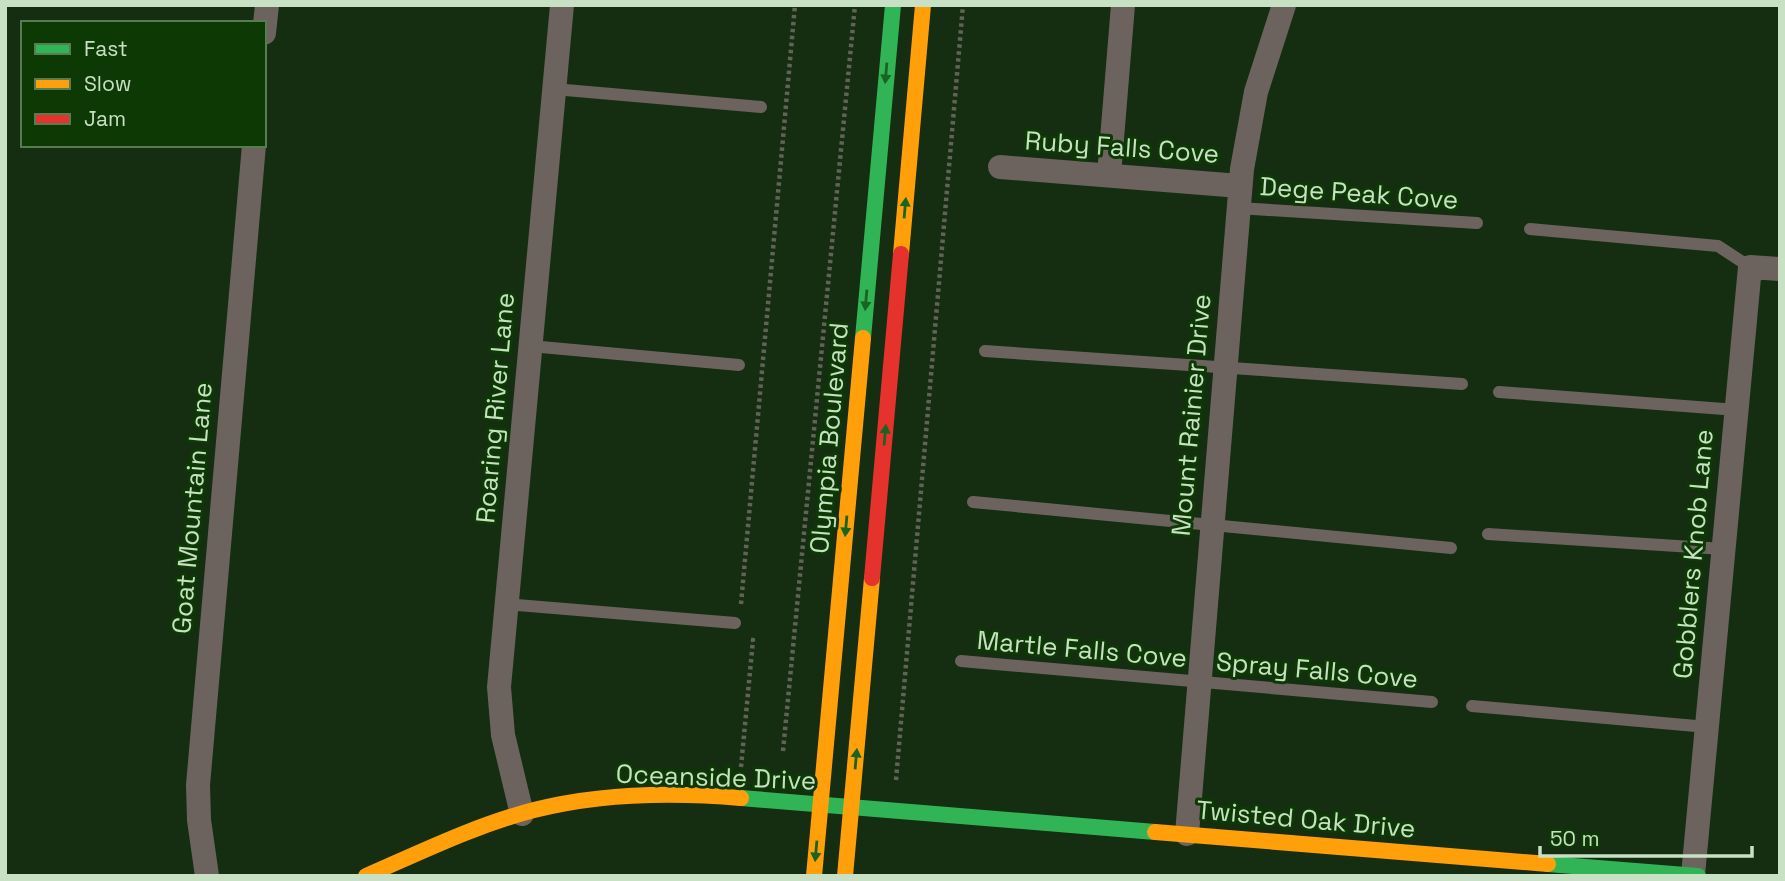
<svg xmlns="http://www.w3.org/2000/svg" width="1785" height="881" font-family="'Space Grotesk',sans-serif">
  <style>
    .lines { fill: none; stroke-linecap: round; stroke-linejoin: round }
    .path { stroke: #626358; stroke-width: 4.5; stroke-dasharray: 3.5 3.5; stroke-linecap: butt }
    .lane { stroke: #6c635e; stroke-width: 12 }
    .street { stroke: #6c635e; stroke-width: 24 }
    .fast { stroke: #30b455; stroke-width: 16 }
    .slow { stroke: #ff9f0a; stroke-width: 16 }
    .jam { stroke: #e5322d; stroke-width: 16 }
    .oneway { fill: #196421 }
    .labels { text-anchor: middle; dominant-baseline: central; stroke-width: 6; stroke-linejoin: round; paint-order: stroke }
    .street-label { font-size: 26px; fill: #c8e0c3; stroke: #0d3905 }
  </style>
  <rect width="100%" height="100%" fill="#152d11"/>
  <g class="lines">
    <!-- path -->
    <path class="path" d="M741,604L795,5
      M783,751L855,5
      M741,767L753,640H748
      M896,780L963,5"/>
    <!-- lane -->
    <path class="lane" d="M554,89L761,107
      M1238,208L1477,223
      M1530,229L1718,246L1750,267
      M530,346L739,365
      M985,351L1462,384
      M1499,392L1737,410
      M973,502L1451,548
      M1488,534L1724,549
      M506,604L735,623
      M961,661L1432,702
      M1472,706L1707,727"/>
    <!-- street -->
    <path class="street" d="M264,33L267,5
      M1000,167L1240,186
      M1109,175L1123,5
      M522,814L503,735L499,687L562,5
      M1187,834L1242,169L1256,92L1284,5
      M1693,875L1750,267L1780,269
      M207,876L199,820L198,785L254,145"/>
    <!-- fast -->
    <path class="fast" d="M863,338L893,5
      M741,798L1155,832
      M1548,864L1698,876"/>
    <!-- slow -->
    <path class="slow" d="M901,254L923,5
      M1155,832L1548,864
      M366,876C421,852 476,825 534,810C601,793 673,792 741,798
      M814,876L863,338
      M845,876L872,578"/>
    <!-- jam -->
    <path class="jam" d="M872,578L901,254"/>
  </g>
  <!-- one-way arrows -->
  <defs><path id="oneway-solid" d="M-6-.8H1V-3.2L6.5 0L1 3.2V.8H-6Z" transform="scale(1.75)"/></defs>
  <g class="oneway">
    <use href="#oneway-solid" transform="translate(886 73) rotate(95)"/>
    <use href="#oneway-solid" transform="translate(905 208) rotate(-85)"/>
    <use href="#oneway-solid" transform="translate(866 300) rotate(95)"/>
    <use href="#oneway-solid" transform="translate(885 435) rotate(-85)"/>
    <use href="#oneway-solid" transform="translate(846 526) rotate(95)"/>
    <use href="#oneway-solid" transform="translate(856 759) rotate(-85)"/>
    <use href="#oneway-solid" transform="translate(816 851) rotate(95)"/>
  </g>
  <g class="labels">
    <!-- street labels -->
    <g class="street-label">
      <text transform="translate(1122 147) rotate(4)">Ruby Falls Cove</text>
      <text transform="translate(1359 193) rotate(4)">Dege Peak Cove</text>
      <text transform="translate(495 408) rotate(-85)">Roaring River Lane</text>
      <text transform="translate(1191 415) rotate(-85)">Mount Rainier Drive</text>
      <text transform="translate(829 438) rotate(-85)">Olympia Boulevard</text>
      <text transform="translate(192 508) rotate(-85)">Goat Mountain Lane</text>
      <text transform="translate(1693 554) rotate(-85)">Gobblers Knob Lane</text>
      <text transform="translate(1082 649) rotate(5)">Martle Falls Cove</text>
      <text transform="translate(1317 670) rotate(5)">Spray Falls Cove</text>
      <text transform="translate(716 777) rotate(2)">Oceanside Drive</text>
      <text transform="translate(1306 819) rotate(5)">Twisted Oak Drive</text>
    </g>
  </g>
  <!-- border -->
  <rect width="1785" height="881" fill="none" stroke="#c8e0c3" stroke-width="14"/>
  <!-- legend -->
  <rect x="21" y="21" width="245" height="126" fill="#0d3905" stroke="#587c51" stroke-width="2"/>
  <rect x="35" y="44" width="35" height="10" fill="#30b455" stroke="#587c51" stroke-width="2"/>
  <text x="84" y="56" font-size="21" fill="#c8e0c3">Fast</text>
  <rect x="35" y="79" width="35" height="10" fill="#ff9f0a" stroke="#587c51" stroke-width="2"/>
  <text x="84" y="91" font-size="21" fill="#c8e0c3">Slow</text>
  <rect x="35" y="114" width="35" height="10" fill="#e5322d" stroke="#587c51" stroke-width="2"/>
  <text x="84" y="126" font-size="21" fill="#c8e0c3">Jam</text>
  <!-- scale -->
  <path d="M1540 846v10h212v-10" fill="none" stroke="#c8e0c3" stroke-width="3.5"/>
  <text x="1550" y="846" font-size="21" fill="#c8e0c3" stroke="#0d3905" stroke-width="5" paint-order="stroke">50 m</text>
</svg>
